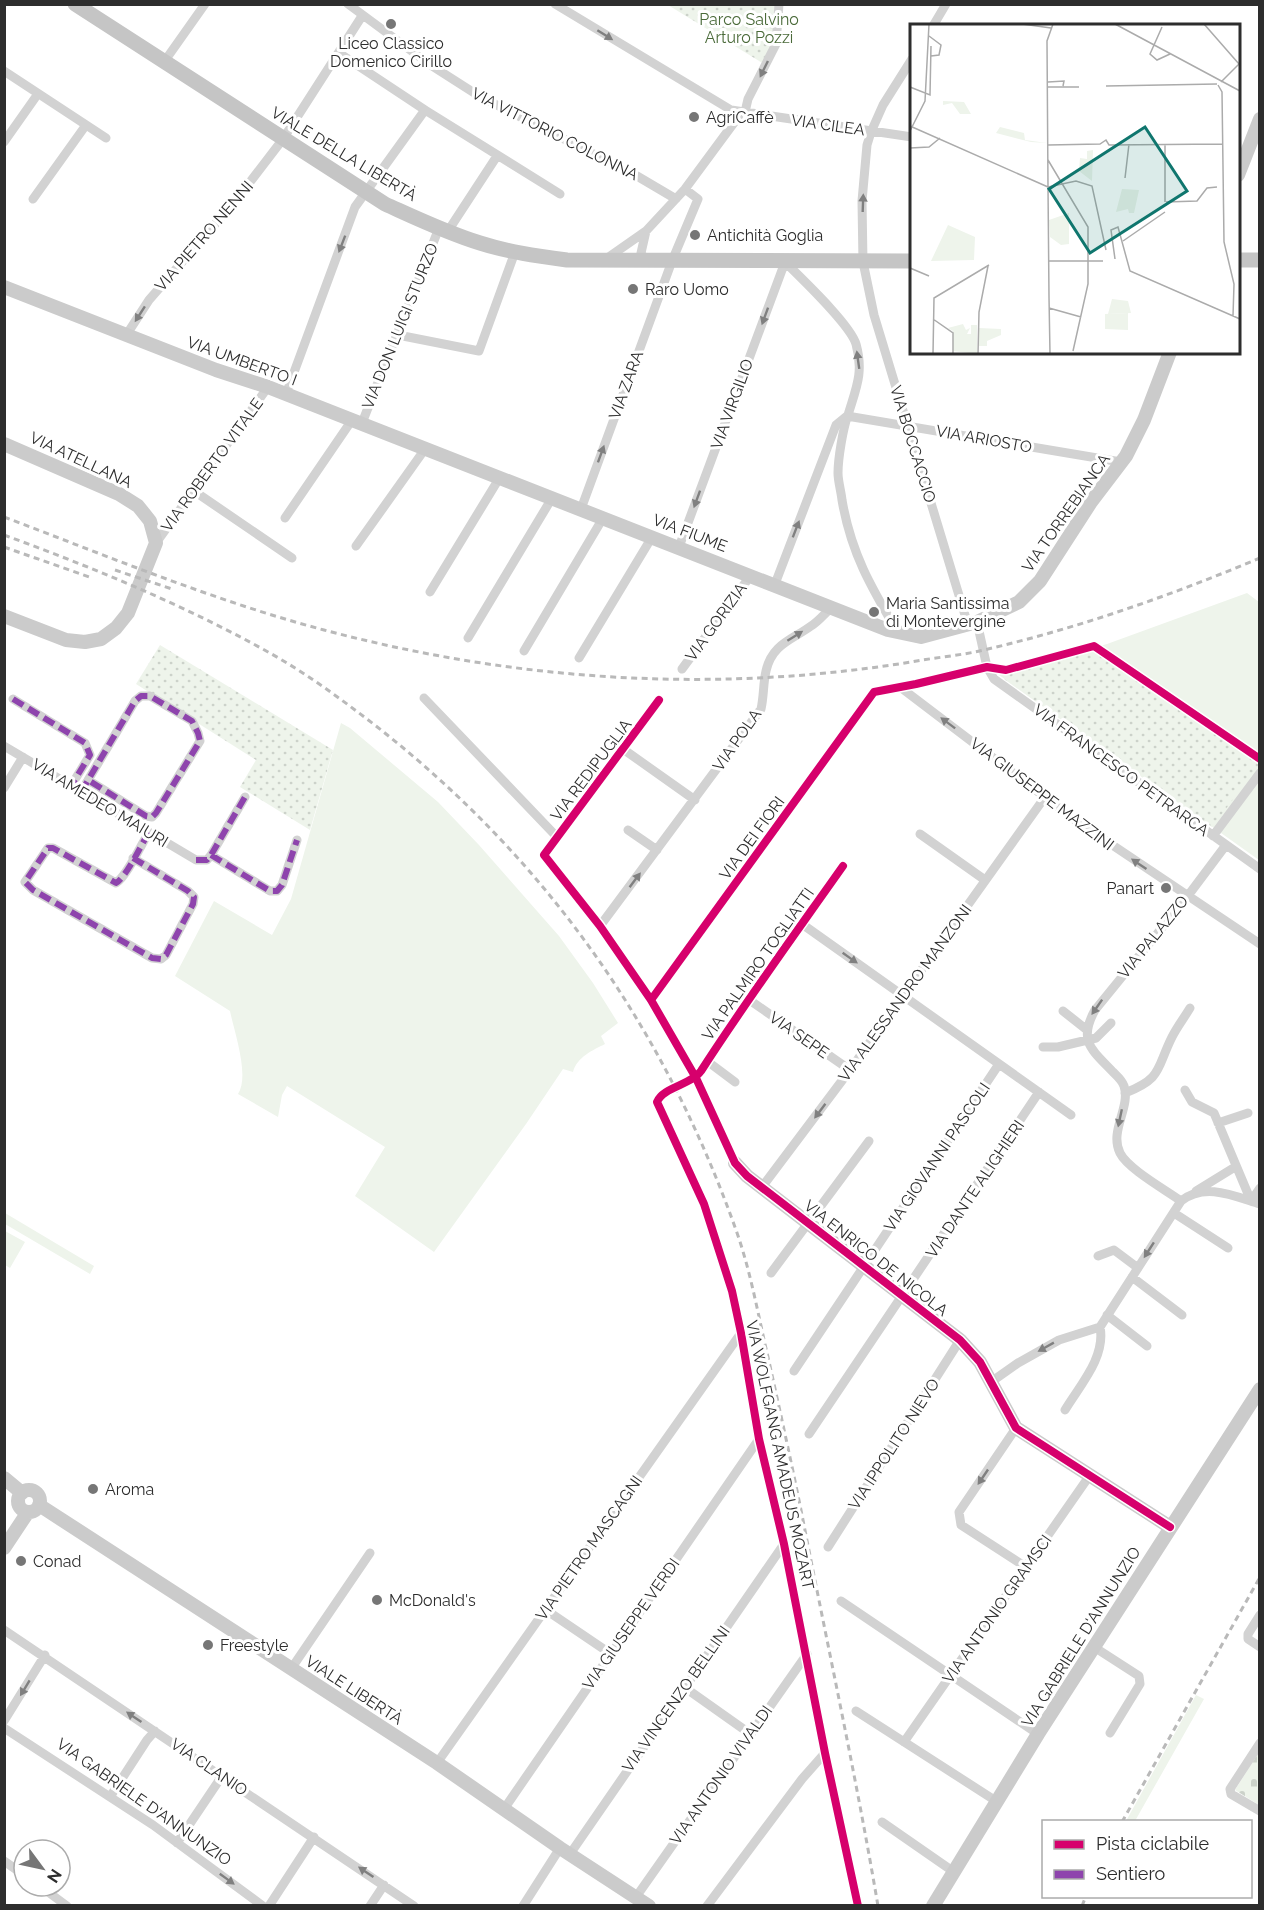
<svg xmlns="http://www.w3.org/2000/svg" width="1264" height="1910" font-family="Raleway,sans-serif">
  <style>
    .green { fill: #eef4eb }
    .cemetery { fill: url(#cemetery-stones) }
    .park { fill: url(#park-dots) }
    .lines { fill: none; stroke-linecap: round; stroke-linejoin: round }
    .street { stroke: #d2d2d2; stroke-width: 9 }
    .secondary { stroke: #cbcbcb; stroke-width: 14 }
    .primary { stroke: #c5c5c5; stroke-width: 15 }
    .rail { stroke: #b9b9b9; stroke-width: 3; stroke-dasharray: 6 4.5; stroke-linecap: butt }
    .quiet { stroke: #8e44ad; stroke-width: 6; stroke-dasharray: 12 6; stroke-linecap: butt }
    .cycleway-casing { stroke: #fff; stroke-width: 11 }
    .cycleway { stroke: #d6006c; stroke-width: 8 }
    .oneway { fill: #808080 }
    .poi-dot { fill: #767676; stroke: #fff; stroke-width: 2 }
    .labels { text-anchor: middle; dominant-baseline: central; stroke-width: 6; stroke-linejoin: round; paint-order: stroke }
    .park-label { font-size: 16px; fill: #4a6a39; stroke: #fff }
    .poi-label { font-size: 16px; fill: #2d2d2d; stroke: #fff; text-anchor: start }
    .street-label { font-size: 16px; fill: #2d2d2d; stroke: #fff }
    .inset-road { fill: none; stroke: #ababab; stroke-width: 1.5 }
    .view { fill: #0f766e; fill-opacity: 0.15; stroke: #0f766e; stroke-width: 3 }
    .inset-edge { fill: none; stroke: #2d2d2d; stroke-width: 3 }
  </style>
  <defs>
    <pattern id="cemetery-stones" width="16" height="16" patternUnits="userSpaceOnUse" patternTransform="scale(1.5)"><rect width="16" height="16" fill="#eef4eb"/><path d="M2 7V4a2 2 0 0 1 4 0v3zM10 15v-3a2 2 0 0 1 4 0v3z" fill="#ccd2ca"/></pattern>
    <pattern id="park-dots" width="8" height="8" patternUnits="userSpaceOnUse" patternTransform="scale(1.5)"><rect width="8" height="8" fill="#eef4eb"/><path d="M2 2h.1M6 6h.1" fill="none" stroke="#ccd2ca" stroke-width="1.8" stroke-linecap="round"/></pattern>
  </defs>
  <rect width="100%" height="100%" fill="#fff"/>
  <!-- green -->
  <path class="green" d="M1247,593L1259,602V860L999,675L1107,644Z
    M341,723L350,728L438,802L479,845L559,936L593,983L618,1023L601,1036L605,1044C593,1050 577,1057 573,1072L563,1069L526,1124L434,1252L355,1196L385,1147L287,1086L282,1095L278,1117L238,1094C250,1076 234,1031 230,1011L175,976L214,901L272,935L291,899Z
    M5,1213L94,1266L90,1274L5,1224Z
    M5,1231L25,1242L10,1268L5,1265Z
    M1196,1695L1204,1699L1135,1821H1126Z"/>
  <!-- cemetery -->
  <path class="cemetery" d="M1259,1752V1805L1235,1790Z"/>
  <!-- park -->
  <path class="park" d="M668,5H775L772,43L764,64Z
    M160,645L333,750L310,830L240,787L256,760L136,684Z
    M1094,648L1259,765L1212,827L1004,679L1007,673Z"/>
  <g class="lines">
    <!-- street -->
    <path class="street" d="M348,4L429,64L479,96L637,176L676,199
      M555,4L731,110L912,137
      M933,26L946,4
      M339,53L425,110L560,194
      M912,59L883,105L871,132L867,145L862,201L863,262L874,315L968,625
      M164,62L205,4
      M4,71L106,138
      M4,142L35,98
      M33,199L86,125
      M448,231L497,156
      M646,231L641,253L646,261
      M606,259L646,231L685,189L736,120L745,112L748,99L776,44L779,4
      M127,334L149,300L237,199L283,139L362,16
      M398,335L479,351L515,252
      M286,394L355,207L425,110
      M847,416L1121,462
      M362,423L439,228
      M194,491L292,558
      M581,509L672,261L698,199L685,189
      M285,518L352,420
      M156,543L268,387
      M356,546L425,449
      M679,547L785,262C801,278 850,324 856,344C864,373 856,388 848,415C843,428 838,459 838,473C838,481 841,491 842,500C851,553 871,587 898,633
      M775,584L836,425L847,416
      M430,592L500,477
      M977,622L987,667L994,679L1260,869
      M468,638L552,498
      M524,651L603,518
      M579,658L652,537
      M682,669L751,575
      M900,687L1075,820L1260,944
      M424,698L557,837
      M13,699L85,743L90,755L71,786
      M659,700L544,855L600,926L651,1000L696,1078L735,1163
      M4,746L196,860H207L211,855L245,797
      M623,749L695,800
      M4,788L23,757
      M81,792L135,701L141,696H150L192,721L198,733L200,741L156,813L152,817L146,816L88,780
      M628,830L657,850
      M920,834L985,880
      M1213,836L1260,773
      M211,855L270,891H277L282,885L297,840
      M133,858L188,891L194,897L193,904L166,955L161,959L152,958L33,890L25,882L48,848H53L116,883C127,876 141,845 149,832
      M843,866C795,934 746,1001 701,1071C691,1085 663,1087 657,1102L704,1204L732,1291L741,1333L759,1439L784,1544L825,1753L858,1906
      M802,924L1071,1115
      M600,926L761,709C764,696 763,684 766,671C772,644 792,640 811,626C819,621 825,613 832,607
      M748,999L850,1070
      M651,1000L874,692L916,684L987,667L1006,670L1094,646L1260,759
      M1063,1011L1087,1030
      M1043,1047H1058L1096,1038L1111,1023
      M707,1061L735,1082
      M1185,1090L1192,1102L1214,1113L1251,1201
      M1125,1093C1163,1078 1156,1069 1172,1037C1177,1027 1184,1018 1190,1008
      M1218,1123L1248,1113
      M762,1187L850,1070L1045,797
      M1196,1191L1235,1167
      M1181,1201C1166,1190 1128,1169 1120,1153C1109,1131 1131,1107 1124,1086C1122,1080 1117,1076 1113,1072C1091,1049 1078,1041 1095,1010L1187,897L1226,845
      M1251,1201L1260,1188
      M1174,1213L1228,1248
      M1098,1256L1114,1250L1138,1268
      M771,1273L869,1141
      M1132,1277L1182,1315
      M1107,1315L1147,1346
      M1100,1327L1181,1201C1205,1182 1234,1196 1260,1204
      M794,1371L999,1064
      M991,1382L1018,1363L1059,1340L1100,1327
      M1065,1410C1080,1385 1106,1357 1100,1327
      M1016,1428L959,1512L961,1525L1026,1567
      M809,1434L1039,1092
      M828,1547L960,1340
      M841,1601L1038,1734
      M546,1610L611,1654
      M1260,1615L1248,1634V1639L1260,1647
      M4,1630L414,1906
      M1094,1647L1139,1676L1140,1684L1110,1733
      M291,1669L370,1553
      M684,1687L749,1733
      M856,1711L996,1801
      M4,1721L45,1655
      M4,1728L153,1825L263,1906
      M904,1742L1090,1475
      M1260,1743L1230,1789L1231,1794L1260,1811
      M437,1763L741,1333
      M110,1797L147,1740L155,1731
      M504,1809L759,1439
      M882,1822L954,1872
      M177,1843L222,1776
      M570,1854L784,1544
      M4,1861L24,1875
      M40,1886L67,1906
      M636,1897L807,1654
      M269,1906L314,1837
      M370,1906L384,1885
      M523,1906L560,1848
      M707,1906L802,1779L825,1753"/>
    <!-- secondary -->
    <path class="secondary" d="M1238,175L1260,119
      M4,287L216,370L268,387L352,420L888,630L921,637L977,622L1019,602L1040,581L1091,502L1126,456L1144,420L1170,352
      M4,444L119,494L138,506L150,521L156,543L128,613L116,628L101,639L85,642L66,640L4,616
      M735,1163L747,1176L960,1340L980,1362L1016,1428L1170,1527
      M4,1478L22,1493
      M18 1501a11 11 0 1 1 22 0a11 11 0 1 1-22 0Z
      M39,1505L437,1763L560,1848L649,1906
      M4,1548L28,1512
      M933,1906L1038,1734L1260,1389"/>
    <!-- primary -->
    <path class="primary" d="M75,4L385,204C416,218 447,233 480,243C508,252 537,256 567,260L912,261
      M1238,260H1260"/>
    <!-- rail -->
    <path class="rail" d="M4,517C110,557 215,601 324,630C516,681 714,694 911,662C932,658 954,656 975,652C1073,630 1167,597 1260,558
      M4,535C94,568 184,605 268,652C306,673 341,699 376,726C546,859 664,1027 736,1230C751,1272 758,1315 768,1357C780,1411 792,1465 803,1520C828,1648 856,1776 878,1906
      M4,547L92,578
      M115,570L172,589
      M1122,1822L1260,1577
      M1082,1906L1086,1896"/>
    <!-- quiet -->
    <path class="quiet" d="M13,699L85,743L90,755L71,786
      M81,792L135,701L141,696H150L192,721L198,733L200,741L156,813L152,817L146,816L88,780
      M211,855L270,891H277L282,885L297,840
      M133,858L188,891L194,897L193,904L166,955L161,959L152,958L33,890L25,882L48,848H53L116,883C127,876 141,845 149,832
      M196,860H207L211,855L245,797"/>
    <defs>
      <path id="cycleway" d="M659,700L544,855L600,926L651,1000L696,1078L735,1163L747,1176L960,1340L980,1362L1016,1428L1170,1527
        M843,866C795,934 746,1001 701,1071C691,1085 663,1087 657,1102L704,1204L732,1291L741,1333L759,1439L784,1544L825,1753L858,1906
        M651,1000L874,692L916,684L987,667L1006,670L1094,646L1260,759"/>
    </defs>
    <!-- cycleway casing -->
    <use href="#cycleway" class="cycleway-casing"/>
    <!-- cycleway -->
    <use href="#cycleway" class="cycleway"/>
  </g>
  <!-- one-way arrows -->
  <defs><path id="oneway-solid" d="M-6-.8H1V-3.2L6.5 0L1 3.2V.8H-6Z" transform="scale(1.5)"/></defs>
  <g class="oneway">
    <use href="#oneway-solid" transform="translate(605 35) rotate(32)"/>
    <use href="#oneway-solid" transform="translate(764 69) rotate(116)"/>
    <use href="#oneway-solid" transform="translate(863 203) rotate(-88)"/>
    <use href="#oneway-solid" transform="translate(342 244) rotate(111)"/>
    <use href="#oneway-solid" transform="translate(140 314) rotate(123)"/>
    <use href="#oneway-solid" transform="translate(765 316) rotate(110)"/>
    <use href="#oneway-solid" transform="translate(858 360) rotate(-98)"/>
    <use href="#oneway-solid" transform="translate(601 454) rotate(-70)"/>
    <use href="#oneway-solid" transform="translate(697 499) rotate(110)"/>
    <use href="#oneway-solid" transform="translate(796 529) rotate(-69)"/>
    <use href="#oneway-solid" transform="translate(795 636) rotate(-32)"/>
    <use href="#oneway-solid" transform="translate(948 723) rotate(-143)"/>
    <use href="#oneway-solid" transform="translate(1139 864) rotate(-146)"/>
    <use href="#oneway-solid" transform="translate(635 880) rotate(-53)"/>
    <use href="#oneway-solid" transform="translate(850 958) rotate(35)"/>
    <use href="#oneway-solid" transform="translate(1097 1007) rotate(125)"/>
    <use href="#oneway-solid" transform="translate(820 1111) rotate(127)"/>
    <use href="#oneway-solid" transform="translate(1120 1118) rotate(102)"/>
    <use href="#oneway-solid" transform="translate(1149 1250) rotate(123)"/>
    <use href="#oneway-solid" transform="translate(1046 1347) rotate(151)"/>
    <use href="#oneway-solid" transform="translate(983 1477) rotate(124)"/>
    <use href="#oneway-solid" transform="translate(25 1688) rotate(121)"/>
    <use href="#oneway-solid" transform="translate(134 1717) rotate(-146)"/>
    <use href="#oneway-solid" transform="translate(366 1872) rotate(-146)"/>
    <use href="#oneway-solid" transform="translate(227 1879) rotate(36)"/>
  </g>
  <!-- markers -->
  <g class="poi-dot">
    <circle cx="391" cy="24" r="6"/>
    <circle cx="694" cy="117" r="6"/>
    <circle cx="695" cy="235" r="6"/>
    <circle cx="633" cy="289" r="6"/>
    <circle cx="874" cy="612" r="6"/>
    <circle cx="1166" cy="888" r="6"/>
    <circle cx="93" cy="1489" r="6"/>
    <circle cx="21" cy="1561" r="6"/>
    <circle cx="377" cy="1600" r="6"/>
    <circle cx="208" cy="1645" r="6"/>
  </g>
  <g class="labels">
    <!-- park labels -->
    <g class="park-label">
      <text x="749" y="19">Parco Salvino<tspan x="749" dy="18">Arturo Pozzi</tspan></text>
    </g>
    <!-- poi labels -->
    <g class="poi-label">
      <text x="391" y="43" text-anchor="middle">Liceo Classico<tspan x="391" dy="18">Domenico Cirillo</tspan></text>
      <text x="706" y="117">AgriCaffè</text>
      <text x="707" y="235">Antichità Goglia</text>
      <text x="645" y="289">Raro Uomo</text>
      <text x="886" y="603">Maria Santissima<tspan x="886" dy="18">di Montevergine</tspan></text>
      <text x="1154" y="888" text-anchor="end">Panart</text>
      <text x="105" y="1489">Aroma</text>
      <text x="33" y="1561">Conad</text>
      <text x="389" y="1600">McDonald's</text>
      <text x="220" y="1645">Freestyle</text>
    </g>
    <!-- street labels -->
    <g class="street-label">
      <text transform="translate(828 125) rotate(8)">VIA CILEA</text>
      <text transform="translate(555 134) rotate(27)">VIA VITTORIO COLONNA</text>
      <text transform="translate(344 154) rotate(31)">VIALE DELLA LIBERTÀ</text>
      <text transform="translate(204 236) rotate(-49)">VIA PIETRO NENNI</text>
      <text transform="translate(400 326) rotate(-68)">VIA DON LUIGI STURZO</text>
      <text transform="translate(242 361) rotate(20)">VIA UMBERTO I</text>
      <text transform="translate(626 385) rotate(-70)">VIA ZARA</text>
      <text transform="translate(732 404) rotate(-70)">VIA VIRGILIO</text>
      <text transform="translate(984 439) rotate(10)">VIA ARIOSTO</text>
      <text transform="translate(913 444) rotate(73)">VIA BOCCACCIO</text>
      <text transform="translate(81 460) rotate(25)">VIA ATELLANA</text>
      <text transform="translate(212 465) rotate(-54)">VIA ROBERTO VITALE</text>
      <text transform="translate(1066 513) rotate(-55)">VIA TORREBIANCA</text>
      <text transform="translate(690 533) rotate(21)">VIA FIUME</text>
      <text transform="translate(716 622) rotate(-54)">VIA GORIZIA</text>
      <text transform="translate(737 740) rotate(-55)">VIA POLA</text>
      <text transform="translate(591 770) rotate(-53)">VIA REDIPUGLIA</text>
      <text transform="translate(1121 770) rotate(36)">VIA FRANCESCO PETRARCA</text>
      <text transform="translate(1042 794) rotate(37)">VIA GIUSEPPE MAZZINI</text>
      <text transform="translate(100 803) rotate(31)">VIA AMEDEO MAIURI</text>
      <text transform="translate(752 838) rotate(-54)">VIA DEI FIORI</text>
      <text transform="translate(1153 937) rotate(-51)">VIA PALAZZO</text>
      <text transform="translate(758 964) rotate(-55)">VIA PALMIRO TOGLIATTI</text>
      <text transform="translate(905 993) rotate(-54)">VIA ALESSANDRO MANZONI</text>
      <text transform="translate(799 1035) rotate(35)">VIA SEPE</text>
      <text transform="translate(937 1157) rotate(-56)">VIA GIOVANNI PASCOLI</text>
      <text transform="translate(975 1189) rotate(-56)">VIA DANTE ALIGHIERI</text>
      <text transform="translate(876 1258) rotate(38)">VIA ENRICO DE NICOLA</text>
      <text transform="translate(894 1444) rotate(-57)">VIA IPPOLITO NIEVO</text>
      <text transform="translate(780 1455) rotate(78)">VIA WOLFGANG AMADEUS MOZART</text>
      <text transform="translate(589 1548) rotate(-55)">VIA PIETRO MASCAGNI</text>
      <text transform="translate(997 1609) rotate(-55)">VIA ANTONIO GRAMSCI</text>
      <text transform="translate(631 1624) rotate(-55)">VIA GIUSEPPE VERDI</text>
      <text transform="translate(1081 1637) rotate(-58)">VIA GABRIELE D'ANNUNZIO</text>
      <text transform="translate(354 1690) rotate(33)">VIALE LIBERTÀ</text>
      <text transform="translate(676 1699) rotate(-55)">VIA VINCENZO BELLINI</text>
      <text transform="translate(209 1767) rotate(34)">VIA CLANIO</text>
      <text transform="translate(721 1775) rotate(-55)">VIA ANTONIO VIVALDI</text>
      <text transform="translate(144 1802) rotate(35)">VIA GABRIELE D'ANNUNZIO</text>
    </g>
  </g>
  <!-- overview -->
  <g transform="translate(910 24)">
    <rect width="330" height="330" fill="#fff"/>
    <path d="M33,77L54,78L61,90H50L42,79L33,81ZM90,103L114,109L115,116L137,119L121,118L86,109ZM183,126L182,157L169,147L170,134L177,135V127ZM212,165L229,166L224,189H219L218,185L206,188ZM202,275L218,277L221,289L198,290ZM53,300L56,306L60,304L57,310H61V301H67V330L43,327V307L38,304ZM69,304L91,305V311L77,317V322H69Z" fill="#eef4eb"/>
    <path d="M218,289V306L195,305V290Z" fill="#eef4eb"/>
    <path d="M159,189V220L151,221L140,213L139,196ZM38,201L65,213L64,236L21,237Z" fill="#eef4eb"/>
    <path class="inset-road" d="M112,0L141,4M205,0L330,67M294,0L329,40M252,3L240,30L247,36L260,30M19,12L31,21L29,31L21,32M138,58L154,57L153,62M311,58L329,40M308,61L312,68L314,218L324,260L323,292M196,62L307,60M0,63L20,71L21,22M138,63H169M0,102L138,163M0,107L15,77L19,0M138,121L190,120L196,116L199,121L313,120M0,124L19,123L30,114M138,136L178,203V260L163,327M215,154L219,120M138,163L139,273M138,163L137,17L143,0M138,163L166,157L182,162L196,226M255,178V120M256,178L287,177L297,164L307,163M213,217L255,188M205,235L201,206L208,203L220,247L330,295M139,237H193M0,244L19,252M139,273L140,330M139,284L171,293M23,295L43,309V330M23,330L24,274L79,241M68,330L69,288L78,242"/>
    <path class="view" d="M235,103L277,167L180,229L139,165Z"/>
    <rect width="330" height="330" class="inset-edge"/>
  </g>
  <!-- border -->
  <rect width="1264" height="1910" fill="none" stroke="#2d2d2d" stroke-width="12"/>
  <!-- legend -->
  <rect x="1042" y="1820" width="210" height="78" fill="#ffffff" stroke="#ababab" stroke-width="1.5"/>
  <rect x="1054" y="1840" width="30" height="9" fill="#d6006c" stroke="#ababab" stroke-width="1.5"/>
  <text x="1096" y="1850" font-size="18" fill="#2d2d2d">Pista ciclabile</text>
  <rect x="1054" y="1870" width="30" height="9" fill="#8e44ad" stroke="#ababab" stroke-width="1.5"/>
  <text x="1096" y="1880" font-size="18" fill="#2d2d2d">Sentiero</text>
  <!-- north arrow -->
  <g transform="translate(42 1868) rotate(123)"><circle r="28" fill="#ffffff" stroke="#ababab" stroke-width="1.5"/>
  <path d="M0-4.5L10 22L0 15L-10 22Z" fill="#767676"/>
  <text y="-9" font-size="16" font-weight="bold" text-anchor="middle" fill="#2d2d2d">N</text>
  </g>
</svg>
